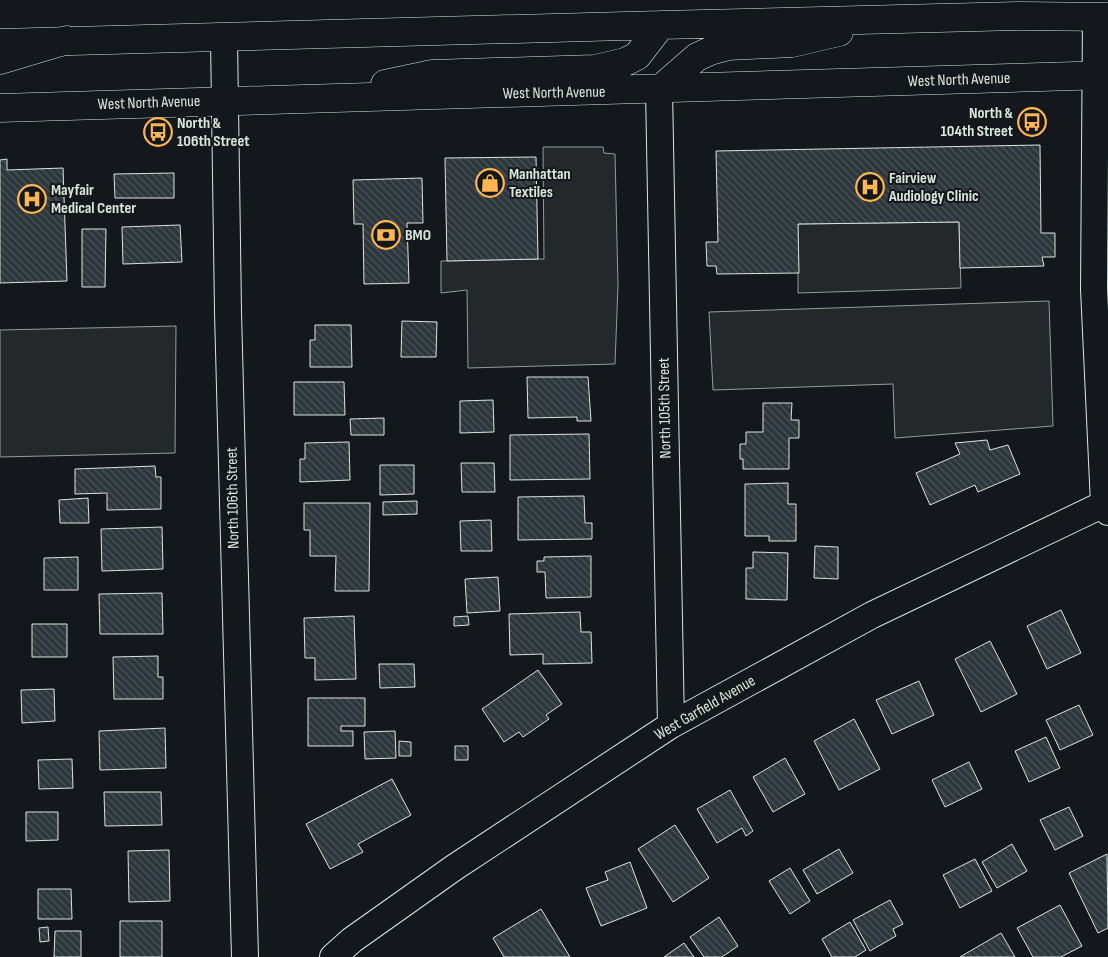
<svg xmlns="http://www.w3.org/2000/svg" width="1108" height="957" font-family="'Sofia Sans Condensed',sans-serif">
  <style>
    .parking { fill: #24282b; stroke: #939e99 }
    .building { fill: url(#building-back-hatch); stroke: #d8e6dc }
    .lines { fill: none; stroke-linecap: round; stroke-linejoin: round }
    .street-casing { stroke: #d8e6dc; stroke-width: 28 }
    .secondary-casing { stroke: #d8e6dc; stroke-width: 29 }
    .primary-casing { stroke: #d8e6dc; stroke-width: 29 }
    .street { stroke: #14181c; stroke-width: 26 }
    .secondary { stroke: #14181c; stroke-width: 28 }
    .primary { stroke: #14181c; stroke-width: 28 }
    .labels { text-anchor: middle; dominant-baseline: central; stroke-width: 4; stroke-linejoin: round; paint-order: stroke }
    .street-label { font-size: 16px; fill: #d8e6dc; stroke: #14181c }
    .poi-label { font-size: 16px; font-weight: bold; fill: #d8e6dc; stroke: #14181c; text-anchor: start }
  </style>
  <defs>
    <pattern id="building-back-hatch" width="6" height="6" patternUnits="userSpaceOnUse" patternTransform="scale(1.25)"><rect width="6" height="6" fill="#2c363c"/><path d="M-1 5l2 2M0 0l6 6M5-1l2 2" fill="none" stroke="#4a5358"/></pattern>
  </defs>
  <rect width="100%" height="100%" fill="#14181c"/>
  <!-- parking -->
  <path class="parking" d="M543,147H603L604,153L615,154L618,285L615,364L468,368L467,290L441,293V261L544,259Z
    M959,222L961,288L798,293V224Z
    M1049,301L1053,426L895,438L893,384L713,390L709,312Z
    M176,326L175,453L0,457V330Z"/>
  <!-- building -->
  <path class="building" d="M1040,145L1041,233H1055V257H1042L1044,266L960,268L959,222L798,224L799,273L717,274L716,266H707L706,242H718L716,151Z
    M536,157L538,259L447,261L445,158Z
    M7,159V170L63,168L67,281L0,283V160Z
    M174,173V198H115L114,174Z
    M422,178L423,223H407L409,283L364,284L363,224H354L353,180Z
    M180,225L182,262L123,264L122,227Z
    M82,229H106L105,287H82Z
    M402,321L437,322L436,357H401Z
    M315,325H351L352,367H310V340H315Z
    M527,377H588L591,421H577V417L528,418Z
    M294,382H344L345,415H294Z
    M493,400L494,432L460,433V401Z
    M763,403H792L791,420H799V438H789V469H743V459H740V444H746V432H763Z
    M384,418V435H351L350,419Z
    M589,434L590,479L510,480V435Z
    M987,440L990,450L1008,445L1020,474L978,492L975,485L930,505L916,473L960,454L955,443Z
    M349,442L350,480L300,482V459H305V443Z
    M461,463H494L495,492H462Z
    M380,465H414V494L380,495Z
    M155,466L156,477H161V509L107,510V493L75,494V469Z
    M788,483V504H796V541H769V536H745V484Z
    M584,496L585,523H592V539L518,540V497Z
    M88,498L89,523H60L59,500Z
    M417,501V514L383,515V502Z
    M304,503H370L369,591H335L336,556H310V530H304Z
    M491,520L492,551H461L460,521Z
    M162,527L163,569L102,571L101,529Z
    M815,546L838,547V579L814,578Z
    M753,552L788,553L787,600L746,599V568H753Z
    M591,556V597L546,598L545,572H537V561H544V557Z
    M78,557V590H44V558Z
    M498,577L500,611L467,613L465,579Z
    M162,593L163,634H100L99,594Z
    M1061,610L1081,653L1047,669L1027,626Z
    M580,612L581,632H591L592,663L543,664V654L510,655L509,614Z
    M354,616L356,679L315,680V658H305L304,618Z
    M468,616L469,625L454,626V617Z
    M32,624H67V657H32Z
    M990,641L1017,694L981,712L955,659Z
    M158,656V677H163V699H114L113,657Z
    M379,664H414L415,687L380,688Z
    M538,670L562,704L546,715L549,719L523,737L519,732L504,742L482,709Z
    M919,681L934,715L892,734L876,700Z
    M54,689L55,721L22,723L21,690Z
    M308,698H365V726H341V731H353V746H308Z
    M1079,705L1093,735L1060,750L1046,720Z
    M854,719L880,769L839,790L814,741Z
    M165,728L166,768L100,770L99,731Z
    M395,731L396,758L365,759L364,732Z
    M1046,737L1060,768L1029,782L1015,751Z
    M399,741L411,742V756H399Z
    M455,746H468V760H455Z
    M785,758L805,794L773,812L753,777Z
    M72,759L73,788L39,789L38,760Z
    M969,762L982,789L945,807L932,780Z
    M392,779L411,815L358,844L363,852L330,869L306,824Z
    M730,790L753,831L746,836L742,828L717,843L697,809Z
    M104,792H161L162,825L105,826Z
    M1069,807L1083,836L1055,850L1040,820Z
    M26,812H58V840L26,841Z
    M675,825L709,878L673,902L638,849Z
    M1012,844L1027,871L997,888L982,862Z
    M839,849L853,873L817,894L803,870Z
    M169,850L170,901L129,902L128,851Z
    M1107,854L1108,928L1098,933L1069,873Z
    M975,859L992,891L960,908L943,875Z
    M630,862L647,908L601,926L586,888L608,880L605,872Z
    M790,868L810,901L790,914L769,881Z
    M38,889H71L72,919H38Z
    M890,900L903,924L893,929L896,936L870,951L853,920Z
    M1060,905L1082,946L1061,957H1033L1017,928Z
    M541,909L570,957H504L493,938Z
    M719,917L738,946L722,957H704L690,937Z
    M120,921H162V957H120Z
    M850,922L866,950L855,957H832L822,939Z
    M48,927L49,941L40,942L39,928Z
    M55,931H81V957H54Z
    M1001,933L1015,957H960Z
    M684,943L694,957H664Z"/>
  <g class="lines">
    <defs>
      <path id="street" d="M1096,17L1094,289L1104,504L1108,512
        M224,38L228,312L245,957
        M659,90L671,725
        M333,957L352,940L455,867L671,725L872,615L1104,504"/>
      <path id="secondary" d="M0,43L661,25L1020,16L1108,17
        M385,84L432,74L595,69L625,62L637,56L661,25
        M659,90L697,57L710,51L728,46L792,43L839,32
        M0,108L1108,75"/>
      <path id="primary" d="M0,60L67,40"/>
    </defs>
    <!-- street casing -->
    <use href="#street" class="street-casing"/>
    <!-- secondary casing -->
    <use href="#secondary" class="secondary-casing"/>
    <!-- primary casing -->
    <use href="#primary" class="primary-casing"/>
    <!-- street -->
    <use href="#street" class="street"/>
    <!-- secondary -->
    <use href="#secondary" class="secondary"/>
    <!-- primary -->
    <use href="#primary" class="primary"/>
  </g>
  <!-- icons -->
  <defs>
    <symbol id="bus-ring" viewBox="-11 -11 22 22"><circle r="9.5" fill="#14181c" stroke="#ffb74d" stroke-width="1.5"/><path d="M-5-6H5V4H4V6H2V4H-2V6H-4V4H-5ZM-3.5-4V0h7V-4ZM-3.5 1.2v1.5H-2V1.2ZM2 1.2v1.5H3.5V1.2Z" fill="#ffb74d"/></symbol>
    <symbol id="shop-ring" viewBox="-11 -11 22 22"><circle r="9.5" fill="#14181c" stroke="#ffb74d" stroke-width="1.5"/><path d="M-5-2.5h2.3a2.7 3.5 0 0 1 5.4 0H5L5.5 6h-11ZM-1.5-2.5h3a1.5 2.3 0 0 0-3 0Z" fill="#ffb74d"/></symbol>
    <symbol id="hospital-ring" viewBox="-11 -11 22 22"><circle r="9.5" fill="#14181c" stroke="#ffb74d" stroke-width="1.5"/><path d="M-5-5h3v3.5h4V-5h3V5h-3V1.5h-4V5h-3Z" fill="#ffb74d"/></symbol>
    <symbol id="bank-ring" viewBox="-11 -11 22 22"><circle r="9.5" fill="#14181c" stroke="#ffb74d" stroke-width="1.5"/><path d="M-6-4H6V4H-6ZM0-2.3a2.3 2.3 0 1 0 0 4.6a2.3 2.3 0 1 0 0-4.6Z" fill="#ffb74d"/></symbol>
  </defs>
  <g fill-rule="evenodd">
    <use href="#bus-ring" x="1016" y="106" width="32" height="32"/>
    <use href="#bus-ring" x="142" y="116" width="32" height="32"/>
    <use href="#shop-ring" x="474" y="167" width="32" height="32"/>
    <use href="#hospital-ring" x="854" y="171" width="32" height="32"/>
    <use href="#hospital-ring" x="16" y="183" width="32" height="32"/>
    <use href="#bank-ring" x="370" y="219" width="32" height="32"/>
  </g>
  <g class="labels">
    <!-- street labels -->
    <g class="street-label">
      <text transform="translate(959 80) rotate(-2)">West North Avenue</text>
      <text transform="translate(554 93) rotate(-1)">West North Avenue</text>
      <text transform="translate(149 103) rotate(-2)">West North Avenue</text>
      <text transform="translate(665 408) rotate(-91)">North 105th Street</text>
      <text transform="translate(233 498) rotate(-91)">North 106th Street</text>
      <text transform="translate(705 708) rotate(-30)">West Garfield Avenue</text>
    </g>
    <!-- poi labels -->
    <g class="poi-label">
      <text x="1013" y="113" text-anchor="end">North &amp;<tspan x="1013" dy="18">104th Street</tspan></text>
      <text x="177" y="123">North &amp;<tspan x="177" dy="18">106th Street</tspan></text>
      <text x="509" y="174">Manhattan<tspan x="509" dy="18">Textiles</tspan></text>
      <text x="889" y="178">Fairview<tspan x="889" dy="18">Audiology Clinic</tspan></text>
      <text x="51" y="190">Mayfair<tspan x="51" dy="18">Medical Center</tspan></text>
      <text x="405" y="235">BMO</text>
    </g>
  </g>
</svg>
